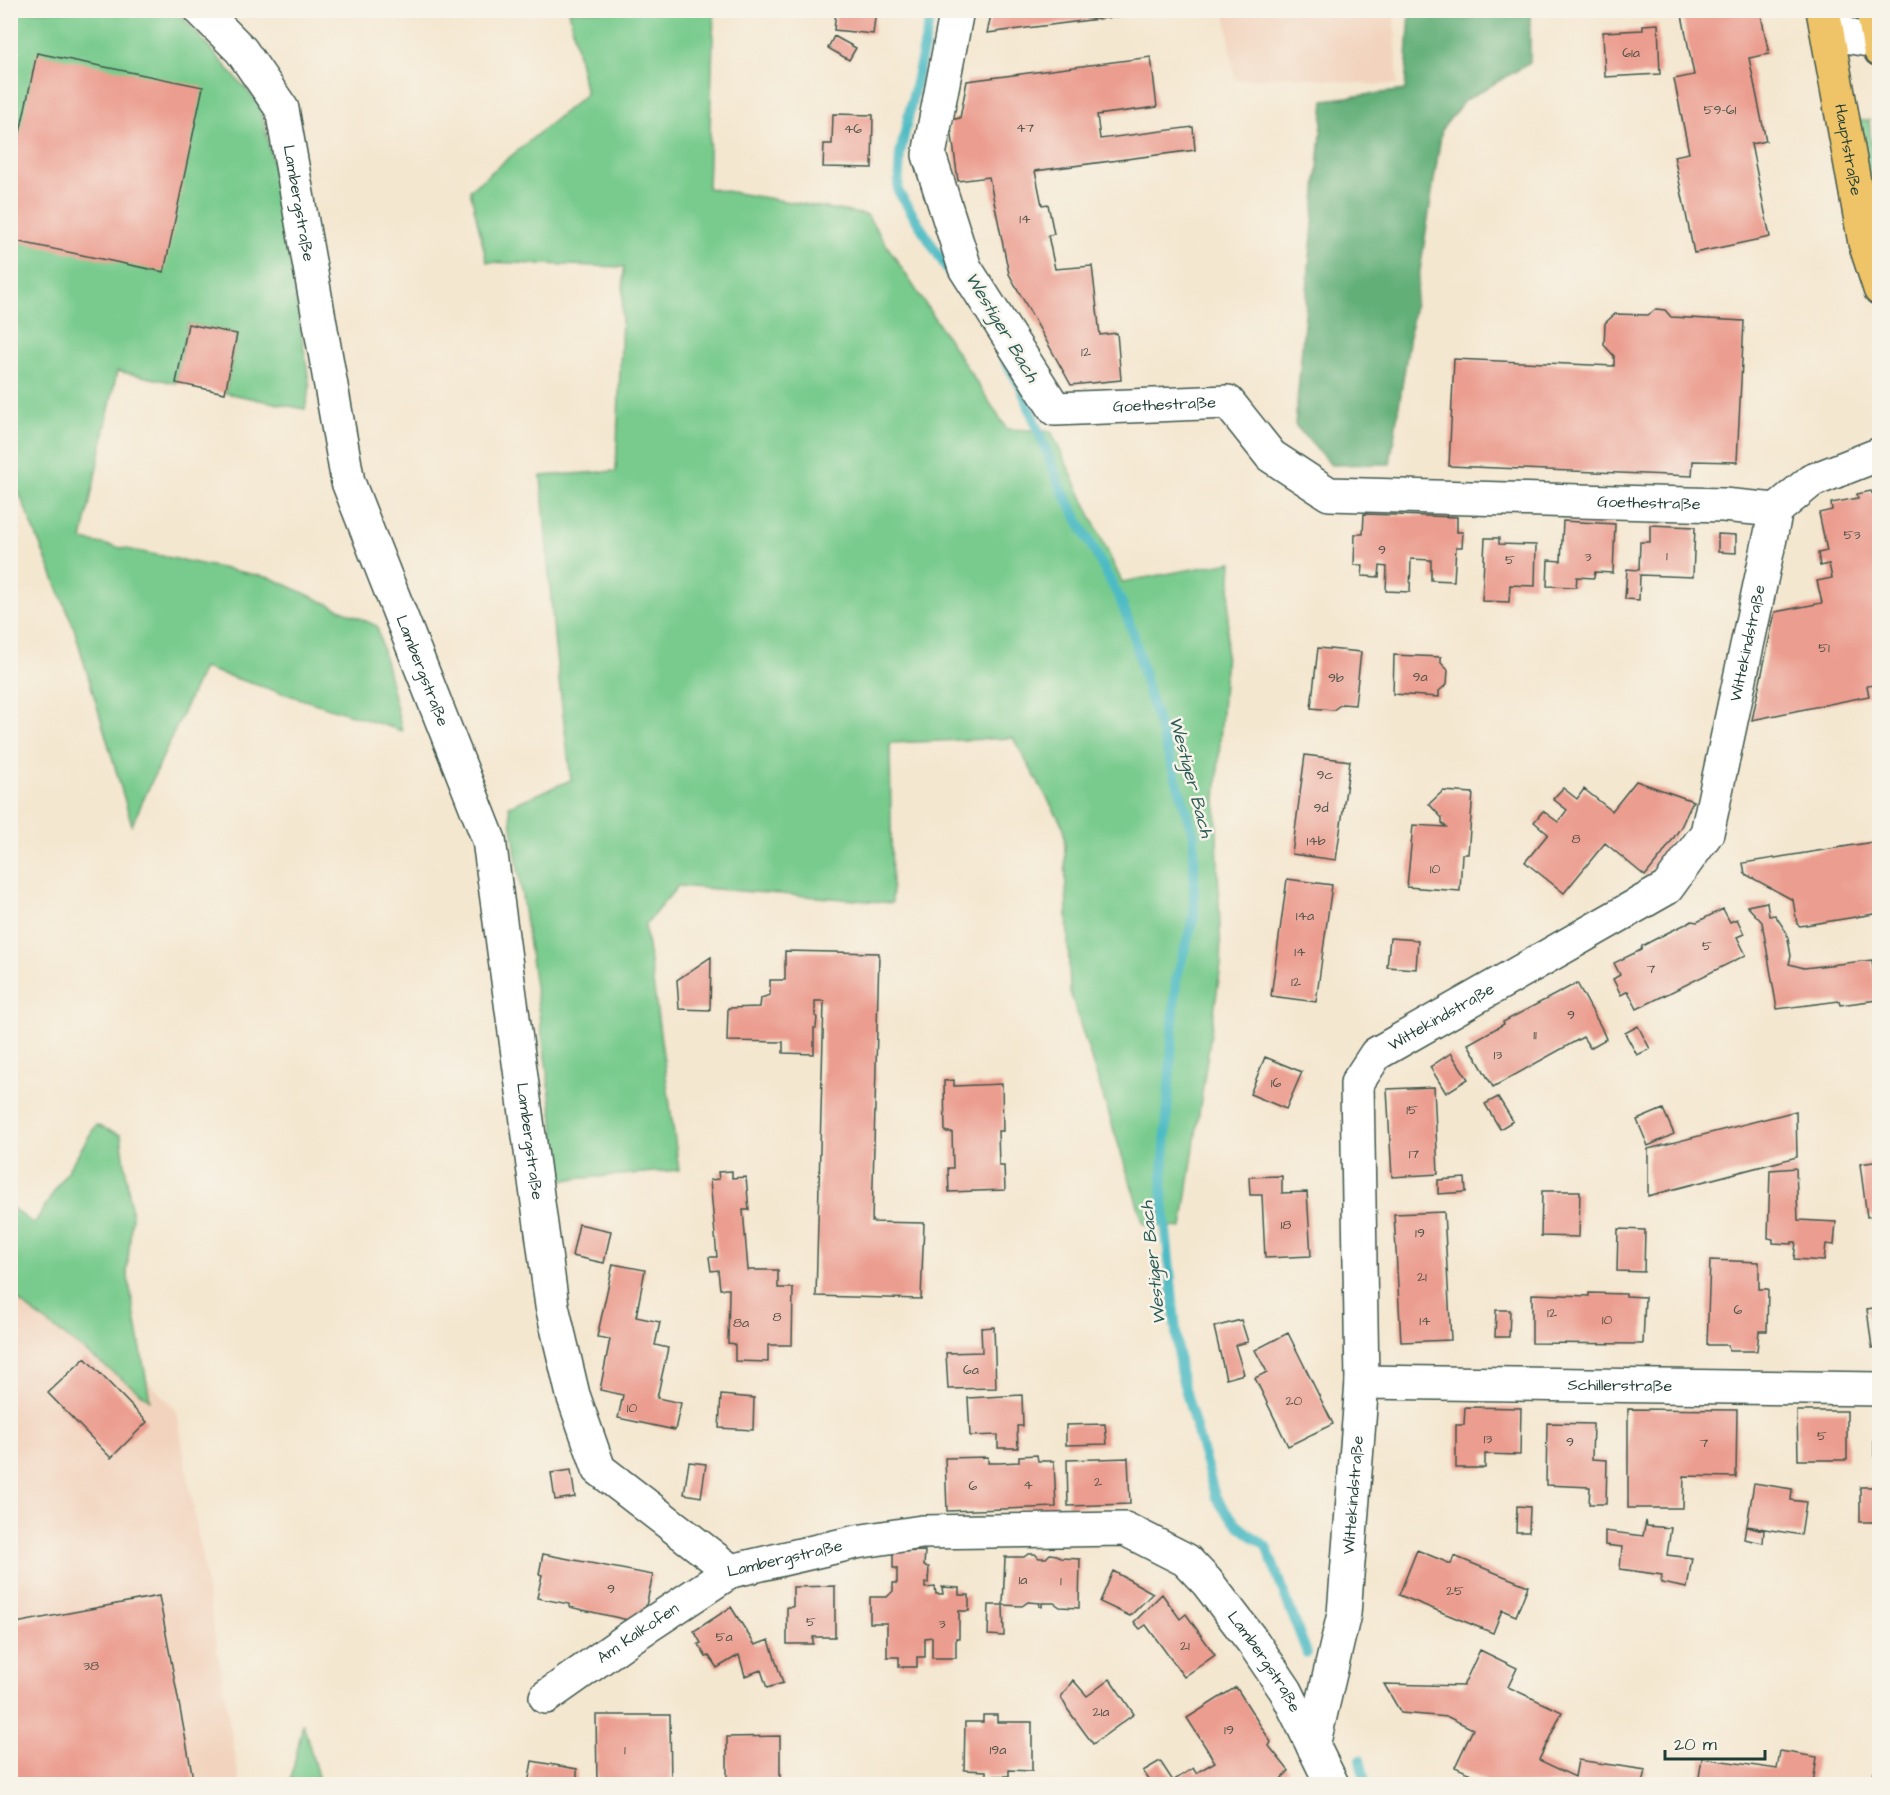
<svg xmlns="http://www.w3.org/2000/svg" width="1890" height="1795" font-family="'Architects Daughter',sans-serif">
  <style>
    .built { fill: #f2d4be }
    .green { fill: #78cb8d; stroke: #4c8460; stroke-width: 1.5 }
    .forest { fill: #62af78; stroke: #407656; stroke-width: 1.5 }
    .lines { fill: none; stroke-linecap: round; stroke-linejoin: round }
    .stream { stroke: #4dbbc4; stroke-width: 10 }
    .building { fill: #eb9d8f }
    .minor-casing { stroke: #3f564b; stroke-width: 36 }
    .major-casing { stroke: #3f564b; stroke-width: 36 }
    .minor { stroke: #fff; stroke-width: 33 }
    .major { stroke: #efc469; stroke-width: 33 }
    .labels { text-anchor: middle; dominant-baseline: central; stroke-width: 5; stroke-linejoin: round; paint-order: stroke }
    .number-label { font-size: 14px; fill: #52554b }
    .street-label { font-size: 16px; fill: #1f3d34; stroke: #f7f3e8 }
    .water-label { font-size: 18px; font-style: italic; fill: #2a5c58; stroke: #f7f3e8 }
  </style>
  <rect width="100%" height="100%" fill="#f7f3e8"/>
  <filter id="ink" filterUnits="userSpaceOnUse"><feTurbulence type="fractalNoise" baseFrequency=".0167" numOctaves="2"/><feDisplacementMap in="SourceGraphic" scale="12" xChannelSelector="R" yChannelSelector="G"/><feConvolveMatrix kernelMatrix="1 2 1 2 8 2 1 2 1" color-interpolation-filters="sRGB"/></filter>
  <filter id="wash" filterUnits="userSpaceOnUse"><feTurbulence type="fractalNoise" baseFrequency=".008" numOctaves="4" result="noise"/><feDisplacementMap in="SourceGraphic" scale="24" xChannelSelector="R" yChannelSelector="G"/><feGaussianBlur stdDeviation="1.35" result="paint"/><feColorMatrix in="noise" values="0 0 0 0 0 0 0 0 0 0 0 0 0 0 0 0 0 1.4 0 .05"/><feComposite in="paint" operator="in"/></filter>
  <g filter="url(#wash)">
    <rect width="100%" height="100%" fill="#f4e7d0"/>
    <!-- built -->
    <path class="built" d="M1225,11H1394L1398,84L1375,85L1294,76L1235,80Z
      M10,1240L177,1411L240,1784H11Z"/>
    <!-- green -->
    <path class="green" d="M10,11H177L260,105L279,192L310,387L305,409L225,393L237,334L188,324L176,383L117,371L82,540L271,578L377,626L402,731L203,668L132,825L74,628L11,473Z
      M569,11H714L708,188L867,215L1007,429L1051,431L1122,582L1232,562L1216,801L1221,965L1182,1228L1144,1225L1070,992L1064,828L1013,738L890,743L892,903L678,886L645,925L679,1170L560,1180L547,1070L509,806L571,780L555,648L541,476L616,471L624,267L487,262L470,190L586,94Z
      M1869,120L1878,221L1876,226L1855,121Z
      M96,1125L121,1135L132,1217L127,1272L150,1400L21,1303L11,1289V1207L34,1224Z
      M303,1723L320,1784H290Z"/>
    <!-- forest -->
    <path class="forest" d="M1410,11H1530V63L1464,101L1442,129L1390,464L1331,465L1295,425L1324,100L1405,90Z"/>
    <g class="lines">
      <!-- stream -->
      <path class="stream" d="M932,10L900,154L898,191L956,283
        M1004,359L1021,387L1060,486L1120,599L1133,633L1148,691L1194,835V916L1176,980L1162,1190L1180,1371L1215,1496L1226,1512L1241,1528L1266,1546L1307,1653
        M1360,1760L1366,1784"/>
    </g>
    <g id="blocks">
      <!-- building -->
      <path class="building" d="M836,10H876L873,34L834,30Z
        M992,10H1153V12L987,33Z
        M1681,10H1760L1769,54L1749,58L1766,141L1751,144L1770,237L1694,253L1674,156L1689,153L1674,79L1694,75Z
        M1658,24L1660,74L1605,77L1603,32L1643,30V25Z
        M834,36L856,48L849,60L828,48Z
        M37,53L203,87L164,272L10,240V179Z
        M1151,57L1157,107L1097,115L1100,139L1193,127L1195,150L1035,171L1042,205L1048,204L1054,234L1048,235L1055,269L1092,266L1100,335L1117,333L1121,380L1071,385L1009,274L989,177L958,181L950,120L960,118L967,81Z
        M833,114L873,115L872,168L823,167L824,144H832Z
        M1656,309L1665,310L1671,317L1744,321L1737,462L1693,461L1692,476L1449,466L1454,359L1614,366V356L1604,345L1605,323L1615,314L1648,315Z
        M188,324L237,334L225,393L176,383Z
        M1871,491L1876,501L1880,518V684L1867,686L1869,696L1752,720L1775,612L1822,603L1817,581L1832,578L1829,564L1820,566L1818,553L1827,551L1819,513L1832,510L1831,503L1858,498L1857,494Z
        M1364,514L1457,517V532H1463L1462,547H1456L1454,581L1431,580V560L1411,559L1410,592L1386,591L1387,567L1380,566L1379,577L1362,576L1363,565H1354L1355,534H1363Z
        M1563,521L1615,524L1613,573L1595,572L1594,578L1577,577L1576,587L1547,586L1548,560L1561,561Z
        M1650,525L1695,527L1693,577L1640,575L1639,600L1625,599L1627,569L1639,570L1640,542H1650Z
        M1718,534L1736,535V553L1718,552Z
        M1485,538H1499V544L1536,545L1535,586L1510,585L1509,602L1482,601Z
        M1318,648L1361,652L1355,705L1342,704L1333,710L1311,708Z
        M1394,655L1441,657V663L1448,670L1447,684L1439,691V697L1393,694Z
        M1305,755L1350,761L1336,860L1292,854Z
        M1636,781L1693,801L1681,827L1662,855L1645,876L1605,843L1564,893L1525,862L1548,834L1534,822L1543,811L1558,822L1567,810L1553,799L1563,788L1577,799L1584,789L1612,811Z
        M1443,791L1473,793L1468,854H1462L1460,891L1407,887L1413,825L1446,827L1442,823V818L1429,804Z
        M1880,841V913L1800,926L1797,924L1793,900L1745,874L1743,863Z
        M1287,879L1332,885L1316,1002L1271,996Z
        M1767,902L1769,916L1775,915L1787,933L1791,956L1789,964L1804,968L1872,960L1877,1000L1840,1005L1839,1001L1777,1009L1762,922L1747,906Z
        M1723,909L1730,922L1737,919L1744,934L1737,937L1746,955L1637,1009L1628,991L1621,995L1613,979L1620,975L1614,963L1641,950L1642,946L1667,933L1692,921L1697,922Z
        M1390,938L1418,940L1416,969L1387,967Z
        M785,951L879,953L872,1222L924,1223L921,1299L816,1296L824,1001H815V1016L817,1017L816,1028H814V1054L783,1053V1042L727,1041L728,1008L760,1007L761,998L770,995V980H785Z
        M711,957L710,1010L679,1009L677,980Z
        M1577,983L1601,1027L1606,1039L1590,1048L1583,1037L1493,1087L1468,1044L1504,1024L1503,1022Z
        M1638,1026L1650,1049L1637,1055L1625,1033Z
        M1451,1053L1468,1079L1446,1093L1430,1067Z
        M1265,1057L1302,1072L1286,1109L1250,1094Z
        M954,1080V1086L1002,1084L1003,1131H998L999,1166H1004L1005,1190L949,1192L948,1168H953L952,1132H945L944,1081Z
        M1434,1087L1438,1174L1392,1177L1387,1089Z
        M1498,1097L1513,1121L1500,1129L1485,1104Z
        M1663,1109L1674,1134L1648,1146L1637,1120Z
        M1796,1111L1797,1157L1648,1196V1149Z
        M1880,1161V1215L1867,1217L1860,1164Z
        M1796,1168L1798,1220L1836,1222L1834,1245L1826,1244L1824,1261L1794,1259L1796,1242H1792V1244L1773,1243V1239L1768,1238L1770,1170Z
        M732,1171V1178L746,1177L749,1210H743L748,1270H778V1288H793L792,1345H768V1362L735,1361V1344L728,1343L729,1289H720L718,1270L711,1271L709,1257H717L710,1180L719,1179L718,1172Z
        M1282,1176V1193L1307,1192L1311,1256L1265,1258L1262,1195H1250L1249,1177Z
        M1465,1178L1466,1192L1438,1194V1180Z
        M1542,1191H1580L1579,1237L1541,1236Z
        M1444,1212L1451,1340L1401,1342L1394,1214Z
        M579,1224L611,1231L604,1263L572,1256Z
        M1618,1229L1645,1230L1644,1272L1617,1271Z
        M1710,1260L1759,1262V1289H1768L1767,1331H1759L1757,1351H1729L1728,1345H1707Z
        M613,1264L645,1270L636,1317L660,1322L655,1345L668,1348L657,1398L681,1403L675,1430L618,1418L623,1395L600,1390L610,1339L597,1337Z
        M1589,1293L1626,1294V1296L1645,1297L1643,1344L1532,1343V1294L1589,1296Z
        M1880,1307V1347L1872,1348L1867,1309Z
        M1496,1310H1510L1509,1337H1495Z
        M1241,1320L1248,1342L1235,1345L1244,1374L1226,1379L1214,1327Z
        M994,1327L996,1388L948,1389L946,1353L982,1352L981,1328Z
        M1288,1333L1333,1424L1288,1446L1255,1378L1267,1372L1255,1350Z
        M85,1358L147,1422L111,1458L48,1393Z
        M721,1395L754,1398L753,1430L719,1428Z
        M1022,1395L1023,1426H1017L1018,1448H998V1435L970,1436L968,1398Z
        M1465,1407L1521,1408L1520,1455L1485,1454V1468H1456V1425H1464Z
        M1628,1409L1737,1410L1736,1477L1684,1476L1683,1508H1628Z
        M1797,1411H1847V1460H1798Z
        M1874,1411H1880V1456H1874Z
        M1547,1423L1593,1424L1592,1459L1607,1460L1606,1504H1589L1590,1487L1546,1485Z
        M1105,1424L1107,1444L1066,1445V1425Z
        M1037,1455L1038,1461H1054L1056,1507L947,1511L945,1458L988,1457V1463H999L1019,1462V1456Z
        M1128,1458L1130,1504L1068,1506L1067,1460Z
        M689,1462L706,1464L701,1497L684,1494Z
        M571,1470L575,1497L555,1500L551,1473Z
        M1754,1483L1792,1489L1791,1500L1806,1502L1801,1535L1747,1526Z
        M1860,1487H1880V1522H1860Z
        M1517,1506L1530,1507L1529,1532H1516Z
        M1646,1521L1647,1526L1671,1528L1667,1555L1692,1558L1687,1588L1661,1583L1662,1575L1620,1569L1622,1547L1605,1545V1531L1643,1536Z
        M1746,1527L1764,1530L1763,1543L1744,1539Z
        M1417,1550L1451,1564L1454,1556L1528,1586L1516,1616L1502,1610L1493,1633L1399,1595Z
        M925,1551L924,1566L929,1567L928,1583H925V1588L935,1587L936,1594H943L942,1587L959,1588V1595H969V1611H959V1638H956V1658H932V1637L925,1638V1657H917V1667H899V1657H887V1623H870V1597H887L893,1591V1583H897V1568H893V1552Z
        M543,1554L653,1575L642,1623L569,1607V1604L537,1598L542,1575L539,1574Z
        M1028,1554H1035L1039,1558H1046L1050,1554L1057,1555L1061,1558L1080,1559L1079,1608L1060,1607L1054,1603H1042V1607L1039,1606L1040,1603L1028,1602L1022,1606L1003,1605L1005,1557H1024Z
        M1113,1571L1153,1593L1130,1616L1100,1602Z
        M835,1586V1637H813V1644H787V1607H793V1587Z
        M1162,1594L1180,1619L1186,1614L1215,1655L1184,1677L1146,1625L1140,1629L1134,1622Z
        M159,1596L194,1784H10V1624Z
        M989,1605H1003L1004,1636L988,1635Z
        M731,1607L755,1645L769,1640L783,1683L767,1688L761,1670L745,1676L739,1655L717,1668L709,1656L706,1657L698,1644L701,1643L694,1631Z
        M1480,1650L1517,1668L1508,1687L1562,1712L1539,1760L1575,1777L1578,1760L1646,1770L1643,1784H1493L1455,1767L1473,1729L1448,1717L1401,1713L1384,1684L1463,1686Z
        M1110,1679L1134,1714L1093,1744L1068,1710L1061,1697L1073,1680L1087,1696Z
        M1236,1687L1271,1742L1269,1746L1289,1771L1281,1779L1285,1784H1152L1143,1771L1160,1761L1173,1781L1193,1768L1196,1773L1215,1762L1187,1718Z
        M596,1715H670L671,1784H597Z
        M983,1715H997V1722H1032V1771L1009,1770V1776H986V1771L964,1770L965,1722H983Z
        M780,1736V1784H727V1737Z
        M1780,1751L1817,1757L1813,1784H1698L1702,1758L1777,1769Z
        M532,1761L577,1769V1784H528Z
        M1874,1771L1880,1772V1784H1871Z"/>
    </g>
  </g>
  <g filter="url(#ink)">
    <use href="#blocks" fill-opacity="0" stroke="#3f564b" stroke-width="1.5"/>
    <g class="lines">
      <defs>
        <g id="minor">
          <path id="s1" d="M201,10L241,50L282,109L348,482L489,840L552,1306L573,1395L599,1469L731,1571"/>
          <path id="s2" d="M957,10L929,155L965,268L1055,409L1228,402L1271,456L1329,494L1723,505L1776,510"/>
          <path d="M1837,10L1826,25L1851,37L1880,42"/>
          <path id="s3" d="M1362,1382L1880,1389"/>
          <path id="s4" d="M546,1697L631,1637L731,1571L856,1542L922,1532L1125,1529L1186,1560L1207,1582L1253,1642L1286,1691L1332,1784"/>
          <path id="s5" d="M1313,1746L1344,1614L1362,1382L1357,1083L1376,1054L1667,888L1707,833L1776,510L1811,481L1880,454"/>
        </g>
        <g id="major">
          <path id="s6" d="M1823,10L1865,243L1880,289"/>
          <path d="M1873,10L1880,50"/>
        </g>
      </defs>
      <!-- minor casing -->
      <use href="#minor" class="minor-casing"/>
      <!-- major casing -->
      <use href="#major" class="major-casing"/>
      <!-- minor -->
      <use href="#minor" class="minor"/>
      <!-- major -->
      <use href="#major" class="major"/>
    </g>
  </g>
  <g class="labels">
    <!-- number labels -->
    <g class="number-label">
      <text x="1631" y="53">61a</text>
      <text x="1720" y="110">59-61</text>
      <text x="1025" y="128">47</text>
      <text x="853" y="129">46</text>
      <text x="1025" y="219">14</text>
      <text x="1086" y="352">12</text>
      <text x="1852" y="535">53</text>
      <text x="1382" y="550">9</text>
      <text x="1667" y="556">1</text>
      <text x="1588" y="557">3</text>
      <text x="1510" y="560">5</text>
      <text x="1824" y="648">51</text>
      <text x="1420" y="677">9a</text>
      <text x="1336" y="678">9b</text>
      <text x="1325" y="775">9c</text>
      <text x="1321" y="808">9d</text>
      <text x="1576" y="839">8</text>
      <text x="1316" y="841">14b</text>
      <text x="1435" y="869">10</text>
      <text x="1305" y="916">14a</text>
      <text x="1707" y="946">5</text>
      <text x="1300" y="952">14</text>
      <text x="1651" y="969">7</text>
      <text x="1296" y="982">12</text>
      <text x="1571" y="1015">9</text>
      <text x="1535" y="1035">11</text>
      <text x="1498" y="1055">13</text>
      <text x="1276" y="1083">16</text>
      <text x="1412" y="1110">15</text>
      <text x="1414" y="1154">17</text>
      <text x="1286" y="1225">18</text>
      <text x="1420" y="1233">19</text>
      <text x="1422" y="1277">21</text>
      <text x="1738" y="1310">6</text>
      <text x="1552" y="1313">12</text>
      <text x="777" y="1317">8</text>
      <text x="1607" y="1320">10</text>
      <text x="1425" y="1321">14</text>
      <text x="741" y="1323">8a</text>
      <text x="971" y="1370">6a</text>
      <text x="1294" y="1401">20</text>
      <text x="632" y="1408">10</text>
      <text x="1822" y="1436">5</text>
      <text x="1488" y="1439">13</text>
      <text x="1570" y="1442">9</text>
      <text x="1704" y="1443">7</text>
      <text x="1098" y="1482">2</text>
      <text x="1028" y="1485">4</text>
      <text x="973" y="1486">6</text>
      <text x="1023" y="1580">1a</text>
      <text x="1061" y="1581">1</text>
      <text x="611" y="1589">9</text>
      <text x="1455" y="1591">25</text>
      <text x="811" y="1622">5</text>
      <text x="942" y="1624">3</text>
      <text x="724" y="1637">5a</text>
      <text x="1185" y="1646">21</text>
      <text x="91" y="1666">38</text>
      <text x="1101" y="1712">21a</text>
      <text x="1229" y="1730">19</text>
      <text x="625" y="1750">1</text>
      <text x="998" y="1750">19a</text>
    </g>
    <!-- street labels -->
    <g class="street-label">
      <text stroke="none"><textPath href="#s6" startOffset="142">Hauptstraße</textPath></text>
      <text stroke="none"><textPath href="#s1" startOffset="224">Lambergstraße</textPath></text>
      <text stroke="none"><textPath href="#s2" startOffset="543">Goethestraße</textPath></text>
      <text stroke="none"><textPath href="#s2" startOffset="1065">Goethestraße</textPath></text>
      <text stroke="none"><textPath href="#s5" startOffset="1299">Wittekindstraße</textPath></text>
      <text stroke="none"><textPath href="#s1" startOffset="710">Lambergstraße</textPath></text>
      <text stroke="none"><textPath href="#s5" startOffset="777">Wittekindstraße</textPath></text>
      <text stroke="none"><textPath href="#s1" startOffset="1196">Lambergstraße</textPath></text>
      <text stroke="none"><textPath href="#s3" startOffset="258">Schillerstraße</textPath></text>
      <text stroke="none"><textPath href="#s5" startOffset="255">Wittekindstraße</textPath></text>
      <text stroke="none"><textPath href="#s4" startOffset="279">Lambergstraße</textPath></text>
      <text stroke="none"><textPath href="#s4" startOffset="112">Am Kalkofen</textPath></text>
      <text stroke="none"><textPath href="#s4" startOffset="819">Lambergstraße</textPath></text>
    </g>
    <!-- water labels -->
    <g class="water-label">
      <text transform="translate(1002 327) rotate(59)">Westiger Bach</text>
      <text transform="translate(1191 777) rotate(75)">Westiger Bach</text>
      <text transform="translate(1153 1263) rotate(-96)">Westiger Bach</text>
    </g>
  </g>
  <!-- margin -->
  <rect width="1890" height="1795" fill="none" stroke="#f7f3e8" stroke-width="36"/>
  <!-- scale -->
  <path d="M1665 1750v9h100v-9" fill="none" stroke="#1f3d34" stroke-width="3"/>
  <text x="1674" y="1750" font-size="18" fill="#1f3d34" stroke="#f7f3e8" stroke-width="4.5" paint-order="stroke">20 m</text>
</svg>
